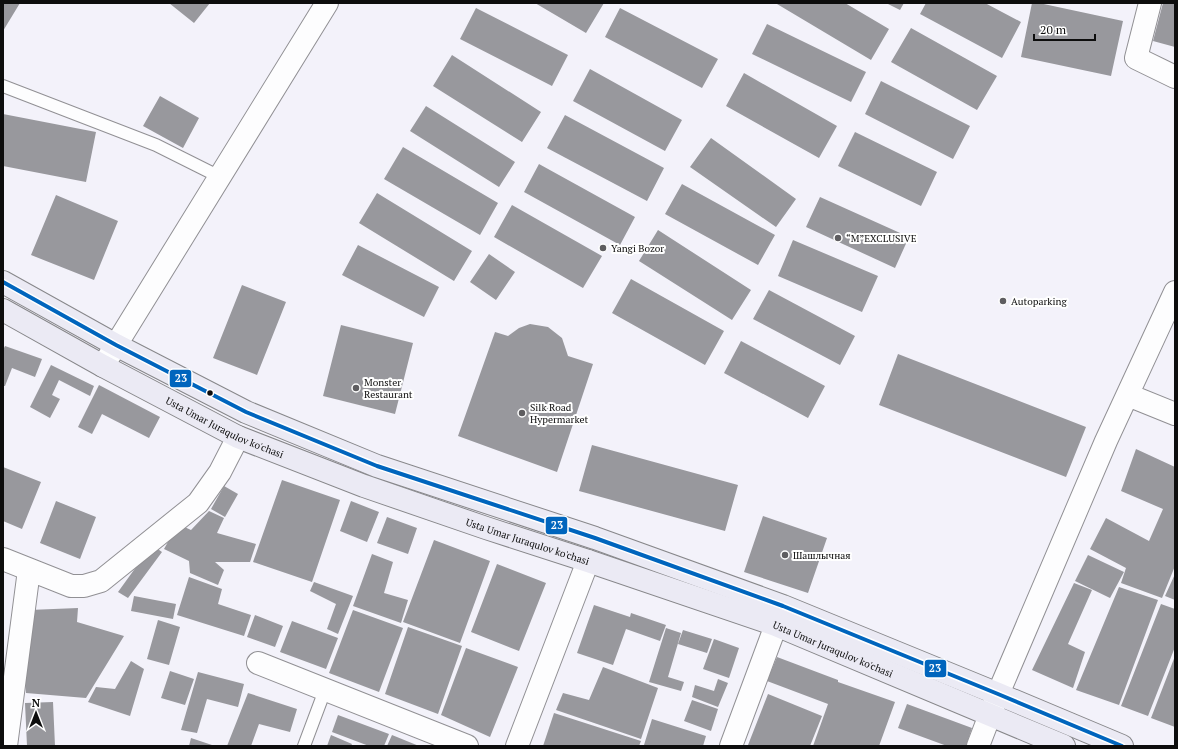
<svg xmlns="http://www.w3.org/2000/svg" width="1178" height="749" font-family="'PT Serif',serif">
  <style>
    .building { fill: #98989d }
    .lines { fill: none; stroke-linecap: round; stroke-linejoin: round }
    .service-casing { stroke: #919094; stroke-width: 14 }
    .minor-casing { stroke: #919094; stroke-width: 24 }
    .tertiary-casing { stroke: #919094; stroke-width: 24 }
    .secondary-casing { stroke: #87878a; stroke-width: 24 }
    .service { stroke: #fdfdfe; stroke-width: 12 }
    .minor { stroke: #fdfdfe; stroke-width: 22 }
    .tertiary { stroke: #fdfdfe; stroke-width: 22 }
    .secondary { stroke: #ebeaf4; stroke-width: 22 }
    .bus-1-casing { stroke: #fff; stroke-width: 7 }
    .bus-1 { stroke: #0065bd; stroke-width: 4 }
    .poi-dot { fill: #5e5d60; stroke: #fff; stroke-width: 1.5 }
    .bus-dot { fill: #0d0d0d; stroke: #fff; stroke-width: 1.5 }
    .labels { text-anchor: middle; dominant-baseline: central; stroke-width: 4; stroke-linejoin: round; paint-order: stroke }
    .poi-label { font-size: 10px; fill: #0d0d0d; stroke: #fff; text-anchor: start }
    .street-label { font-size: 10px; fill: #0d0d0d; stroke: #fff }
    .line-badge { stroke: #fff; stroke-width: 1.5 }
    .badge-label { font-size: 11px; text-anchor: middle; font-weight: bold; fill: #fff }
  </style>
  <rect width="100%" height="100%" fill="#f3f2fa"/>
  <!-- building -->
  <path class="building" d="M3,3H20L3,31Z
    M169,3H210L194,23Z
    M535,3H604L586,33Z
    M778,3H845L889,29L871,60L777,4Z
    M886,3H904L900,10Z
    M926,3H985L1021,22L1002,58L920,14Z
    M1032,3H1039L1123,21L1111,76L1021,57Z
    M1163,3H1175V47L1153,41Z
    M476,8L568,55L552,86L460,39Z
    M620,8L718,59L702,88L605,37Z
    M767,24L866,72L851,102L752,54Z
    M911,28L997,76L977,110L891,62Z
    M452,55L541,112L522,142L433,86Z
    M590,69L682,120L665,151L573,101Z
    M744,73L837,126L819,158L726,106Z
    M881,81L970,126L953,159L865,114Z
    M160,96L199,118L183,148L143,126Z
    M426,106L515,162L499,187L410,131Z
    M3,114L96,132L86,182L3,166Z
    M565,115L664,168L647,201L547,148Z
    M855,132L937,172L921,206L838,166Z
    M711,138L796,199L776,227L690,167Z
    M403,147L498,203L480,235L384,179Z
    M539,164L635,217L620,245L524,192Z
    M682,184L775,235L758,265L665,214Z
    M377,193L472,251L454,281L359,223Z
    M56,195L118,221L94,280L31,255Z
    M820,197L909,237L895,268L806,227Z
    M512,205L602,256L583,288L494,237Z
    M658,230L751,290L732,320L639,261Z
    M793,240L878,276L862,312L778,276Z
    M358,245L439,287L424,317L342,275Z
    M489,254L515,272L496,300L470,282Z
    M631,279L724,331L705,365L612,313Z
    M242,285L286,302L257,375L213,358Z
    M769,290L855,336L840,365L753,319Z
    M530,324L548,327L562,338L568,356L593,364L557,472L458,436L495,332L508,336L519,328Z
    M341,325L413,343L395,414L323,396Z
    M741,341L825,386L808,418L724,373Z
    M5,346L42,359L35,377L12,368L5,386H3V350Z
    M898,354L1086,427L1066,477L879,405Z
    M51,365L94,386L90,396L59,380L52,395L60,399L50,418L30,407Z
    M99,385L160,417L149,438L102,414L92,434L78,427Z
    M592,445L738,485L725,531L579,491Z
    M1136,449L1175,467V566L1162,598L1121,583L1126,568L1090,549L1106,518L1149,541L1163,509L1121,491Z
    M3,467L41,482L22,529L3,521Z
    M282,480L340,500L312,582L253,562Z
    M224,486L238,494L225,517L211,509Z
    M56,501L96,517L80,559L40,543Z
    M351,501L379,512L367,542L340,531Z
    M209,511L224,518L217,533L256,544L250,562H215L224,570L218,585L190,573L189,561L164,549L178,524L191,530Z
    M763,516L827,538L808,593L744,572Z
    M387,517L417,528L408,554L377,543Z
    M434,540L490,561L460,643L403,622Z
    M152,545L162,552L128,598L118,592Z
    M372,554L393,562L384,593L408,600L401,623L353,606Z
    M1088,555L1124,572L1110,598L1075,581Z
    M497,564L546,583L519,651L471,632Z
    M1175,574V600L1165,596Z
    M189,577L222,589L218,604L251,615L244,636L177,615Z
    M314,582L353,596L338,634L327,629L336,604L310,591Z
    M1074,583L1092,590L1068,644L1085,652L1073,688L1032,670Z
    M1119,587L1158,600L1119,705L1076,690Z
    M134,596L176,604L173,619L131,611Z
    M1161,604L1175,609V647L1148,716L1121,706Z
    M594,605L630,617L631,613L666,625L660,641L626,629L613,665L577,653Z
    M78,608L77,622L124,636L86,698L26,693L25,683L29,610Z
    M353,610L403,628L379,692L329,673Z
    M255,615L283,626L275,647L247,637Z
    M158,620L180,627L169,665L147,659Z
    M292,621L338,638L326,669L280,652Z
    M408,627L462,646L438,714L385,694Z
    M666,628L681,633L668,677L684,682L681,691L649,682Z
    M683,630L712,639L707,653L678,644Z
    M714,639L739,648L729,678L703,669Z
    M466,648L518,667L490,737L441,715Z
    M1175,656V727L1151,718Z
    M777,657L838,680V682L895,702L879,746H813L828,704L767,681Z
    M131,661L144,669L130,716L88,702L96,687L115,689Z
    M603,667L658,688L641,739L556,710L563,693L589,700Z
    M170,671L194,679L185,705L161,698Z
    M198,672L244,684L238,707L207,699L197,733L181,730Z
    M718,679L728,683L718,707L692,697L695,685L714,691Z
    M248,693L297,709L290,732L259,724L251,746H227Z
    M768,694L822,716L810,746L748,745Z
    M692,700L718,709L711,731L684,721Z
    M53,702L55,746H27L25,703Z
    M907,704L972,728L966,746H947L898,728Z
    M554,713L641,741L639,746H543Z
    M338,715L389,734L384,746H369L332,732Z
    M652,719L706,736L703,746H648L644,745Z
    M331,735L352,744L351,746H327Z
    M392,735L419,746H387Z
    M191,738L215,746H189Z"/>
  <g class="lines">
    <defs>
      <path id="service" d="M3,86L156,145L220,177
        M304,746L325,690"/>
      <path id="minor" d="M1150,3L1136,58L1175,77
        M1128,395L1175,414
        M3,559L71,586H84L101,581L198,503L220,472L238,437
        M258,663L467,746
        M6,746L29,570
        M517,746L588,561
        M731,746L776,625
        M978,746L998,694L1106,441L1175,292"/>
      <path id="tertiary" d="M103,366L327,3"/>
      <g id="secondary">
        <path d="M3,282L116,345L246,412L377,466L595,538L783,606L998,694L1122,746"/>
        <path id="s1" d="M3,310L103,366L238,437L364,486L486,528L588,561L776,625L1064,746"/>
      </g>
    </defs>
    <!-- service casing -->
    <use href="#service" class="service-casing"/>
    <!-- minor casing -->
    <use href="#minor" class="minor-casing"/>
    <!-- tertiary casing -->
    <use href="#tertiary" class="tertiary-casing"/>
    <!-- secondary casing -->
    <use href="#secondary" class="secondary-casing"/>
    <!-- service -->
    <use href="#service" class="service"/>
    <!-- minor -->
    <use href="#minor" class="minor"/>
    <!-- tertiary -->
    <use href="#tertiary" class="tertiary"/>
    <!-- secondary -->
    <use href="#secondary" class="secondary"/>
    <defs>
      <path id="bus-1" d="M3,282L116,345L246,412L377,466L595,538L783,606L998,694L1122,746"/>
    </defs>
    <!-- bus-1 casing -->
    <use href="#bus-1" class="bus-1-casing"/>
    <!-- bus-1 -->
    <use href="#bus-1" class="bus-1"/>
  </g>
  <!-- markers -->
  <g class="poi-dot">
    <circle cx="838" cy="238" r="4"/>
    <circle cx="603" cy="248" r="4"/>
    <circle cx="1003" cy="301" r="4"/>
    <circle cx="356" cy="388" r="4"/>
    <circle cx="522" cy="413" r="4"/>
    <circle cx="785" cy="555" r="4"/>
  </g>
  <circle class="bus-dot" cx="210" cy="393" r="3.5"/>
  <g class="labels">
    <!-- poi labels -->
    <g class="poi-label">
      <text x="846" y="238">“M”EXCLUSIVE</text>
      <text x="611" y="248">Yangi Bozor</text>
      <text x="1011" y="301">Autoparking</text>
      <text x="364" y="382">Monster<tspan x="364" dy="12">Restaurant</tspan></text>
      <text x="530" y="407">Silk Road<tspan x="530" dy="12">Hypermarket</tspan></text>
      <text x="793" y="555">Шашлычная</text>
    </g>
    <!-- street labels -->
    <g class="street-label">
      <text stroke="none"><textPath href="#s1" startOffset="251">Usta Umar Juraqulov ko'chasi</textPath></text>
      <text stroke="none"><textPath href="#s1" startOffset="575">Usta Umar Juraqulov ko'chasi</textPath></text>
      <text stroke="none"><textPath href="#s1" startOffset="899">Usta Umar Juraqulov ko'chasi</textPath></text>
    </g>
  </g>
  <g class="line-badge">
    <rect x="169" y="369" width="23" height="19" rx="4" fill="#0065bd"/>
    <rect x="545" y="516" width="23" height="19" rx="4" fill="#0065bd"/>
    <rect x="924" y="659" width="23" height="19" rx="4" fill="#0065bd"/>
  </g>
  <g class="badge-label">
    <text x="181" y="382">23</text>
    <text x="557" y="529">23</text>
    <text x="935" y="672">23</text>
  </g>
  <!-- border -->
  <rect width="1178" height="749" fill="none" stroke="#0d0d0d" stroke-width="8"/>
  <!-- north arrow -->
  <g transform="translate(36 713)" stroke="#ffffff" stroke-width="3" paint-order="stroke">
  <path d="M0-3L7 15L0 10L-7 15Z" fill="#0d0d0d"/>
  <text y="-6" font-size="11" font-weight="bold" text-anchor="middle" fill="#0d0d0d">N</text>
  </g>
  <!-- scale -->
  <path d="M1034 34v6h61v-6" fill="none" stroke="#0d0d0d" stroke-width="2"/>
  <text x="1040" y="34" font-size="12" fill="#0d0d0d" stroke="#ffffff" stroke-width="3" paint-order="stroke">20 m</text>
</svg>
